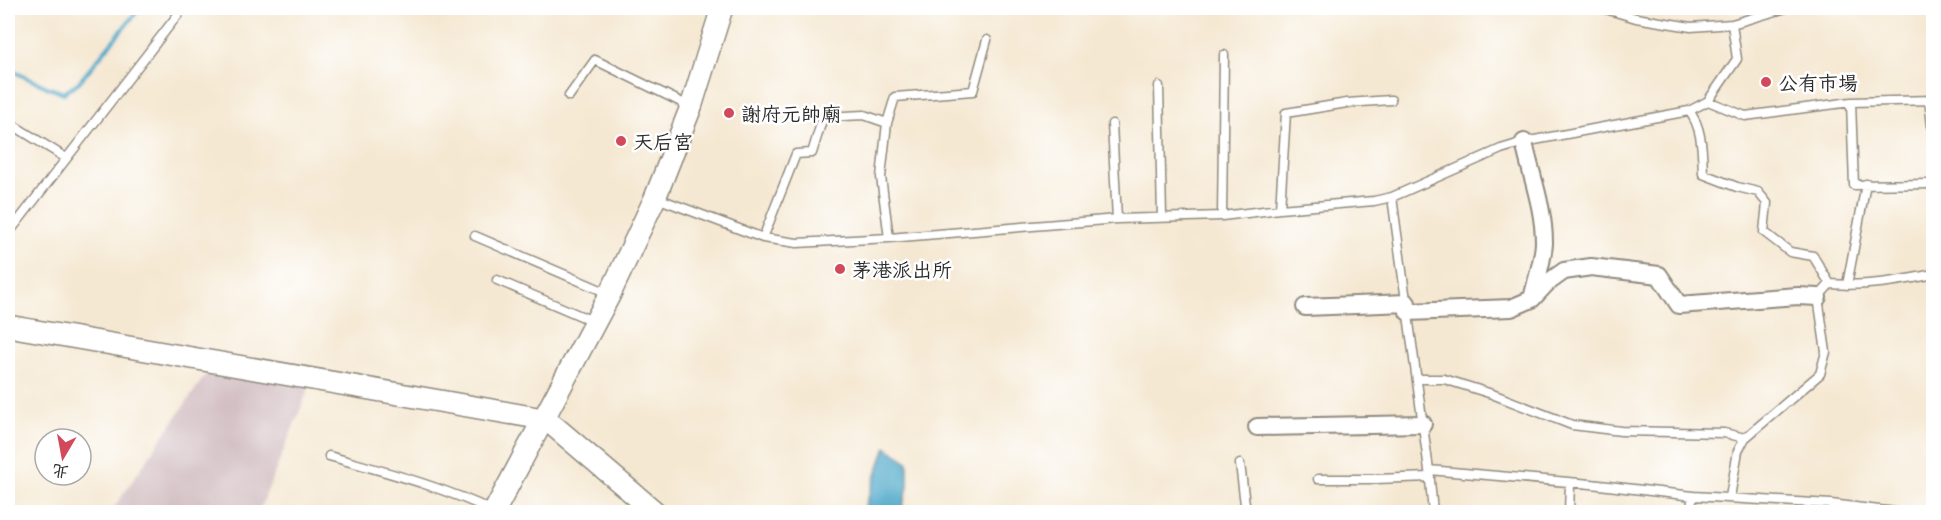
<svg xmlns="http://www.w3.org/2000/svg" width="1941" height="520" font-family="'Patrick Hand','LXGW WenKai TC',sans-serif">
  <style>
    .industrial { fill: #d2bec2 }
    .water { fill: #49a5c7; stroke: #3a6879; stroke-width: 1.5 }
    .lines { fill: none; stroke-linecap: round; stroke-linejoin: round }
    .stream { stroke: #49a5c7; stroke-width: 4 }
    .service-casing { stroke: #908a7e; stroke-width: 11 }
    .minor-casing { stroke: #908a7e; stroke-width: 20 }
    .tertiary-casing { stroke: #908a7e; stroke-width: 24 }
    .service { stroke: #fff; stroke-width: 8 }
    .minor { stroke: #fff; stroke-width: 16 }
    .tertiary { stroke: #fff; stroke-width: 21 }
    .poi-dot { fill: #d1495b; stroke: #fff; stroke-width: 2 }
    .labels { text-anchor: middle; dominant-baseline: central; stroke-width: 5; stroke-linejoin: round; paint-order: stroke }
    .poi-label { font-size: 20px; fill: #2b2b2b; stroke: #fff; text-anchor: start }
  </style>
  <rect width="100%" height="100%" fill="#fff"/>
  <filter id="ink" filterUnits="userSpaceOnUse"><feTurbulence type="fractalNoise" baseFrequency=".0167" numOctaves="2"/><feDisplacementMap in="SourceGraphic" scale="12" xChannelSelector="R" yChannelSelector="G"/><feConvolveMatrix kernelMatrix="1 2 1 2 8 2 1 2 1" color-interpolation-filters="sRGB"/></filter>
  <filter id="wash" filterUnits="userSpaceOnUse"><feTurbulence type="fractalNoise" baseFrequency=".008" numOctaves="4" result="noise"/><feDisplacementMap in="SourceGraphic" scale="24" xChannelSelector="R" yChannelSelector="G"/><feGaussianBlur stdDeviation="1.35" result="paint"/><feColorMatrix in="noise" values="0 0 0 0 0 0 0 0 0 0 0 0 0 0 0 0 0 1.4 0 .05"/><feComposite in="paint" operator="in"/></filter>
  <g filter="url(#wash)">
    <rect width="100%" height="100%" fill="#f5e8d2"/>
    <!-- industrial -->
    <path class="industrial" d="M208,371L310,385L259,512H111Z"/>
    <!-- water -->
    <path class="water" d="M886,447L908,462V487L901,512H863Z"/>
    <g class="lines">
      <!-- stream -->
      <path class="stream" d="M8,69L49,88L64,93L79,82L140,8"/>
    </g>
  </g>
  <g filter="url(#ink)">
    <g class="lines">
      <defs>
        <path id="service" d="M1602,8L1636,18L1691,27L1732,24
          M1159,86L1162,217
          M569,96L595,60L691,107
          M1929,99L1934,145
          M1708,101L1737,59L1732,24L1786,8
          M1851,102L1854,185L1934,184
          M1689,111C1703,128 1702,153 1703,174L1737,187L1758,192L1767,203L1764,232L1790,252L1813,256L1830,284L1818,297L1826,352L1820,374L1745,438L1738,451L1730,497
          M8,122L66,158
          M1112,124L1117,219
          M1392,197L1429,470L1433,512
          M657,198L763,238L797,243L889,238L1117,219L1222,216L1280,209L1374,201L1392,197L1501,149L1524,142L1689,111L1708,101L1745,116L1851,102L1934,100
          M1280,209L1286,113L1347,103L1391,100
          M1222,216L1224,55
          M8,234L183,8
          M475,236L610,294
          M763,238L796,154L812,153L823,117L864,115L887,123
          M889,238L881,177L887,123L895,97L973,91L987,40
          M497,280L595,322
          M1830,284C1865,287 1900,281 1934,274
          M1847,285L1866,184
          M1417,379H1444L1492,394L1572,425L1621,431L1724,433L1745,438
          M329,456C385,472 441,486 493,511
          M1240,464L1246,512
          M1429,470L1591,484L1693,496L1831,504L1895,512
          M1318,479H1376L1430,477
          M1569,512L1570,484
          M1690,512L1693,496"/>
        <path id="minor" d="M1524,142C1531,176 1544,207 1544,243C1543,261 1536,281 1532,299
          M1305,307L1407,303
          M1408,312L1511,308L1532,299L1546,284L1564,271L1591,267L1659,275L1679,305L1798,296L1818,297
          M1257,427L1423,424"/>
        <path id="tertiary" d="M8,326L543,419L554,426L655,512
          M494,512L610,294L655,198L691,107L722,8"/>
      </defs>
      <!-- service casing -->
      <use href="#service" class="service-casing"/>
      <!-- minor casing -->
      <use href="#minor" class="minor-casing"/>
      <!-- tertiary casing -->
      <use href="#tertiary" class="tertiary-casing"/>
      <!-- service -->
      <use href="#service" class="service"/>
      <!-- minor -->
      <use href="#minor" class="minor"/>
      <!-- tertiary -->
      <use href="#tertiary" class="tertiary"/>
    </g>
  </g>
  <!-- markers -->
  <g class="poi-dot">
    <circle cx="1766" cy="82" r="6"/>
    <circle cx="729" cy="113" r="6"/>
    <circle cx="621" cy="141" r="6"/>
    <circle cx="840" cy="269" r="6"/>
  </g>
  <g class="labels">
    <!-- poi labels -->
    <g class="poi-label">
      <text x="1778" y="82">公有市場</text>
      <text x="741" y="113">謝府元帥廟</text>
      <text x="633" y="141">天后宮</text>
      <text x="852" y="269">茅港派出所</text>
    </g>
  </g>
  <!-- margin -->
  <rect width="1941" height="520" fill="none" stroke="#fff" stroke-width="30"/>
  <!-- north arrow -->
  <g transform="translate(63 457) rotate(190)"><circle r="28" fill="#ffffff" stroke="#aaaaaa" stroke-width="1.5"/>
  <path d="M0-4.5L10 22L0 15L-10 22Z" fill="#d1495b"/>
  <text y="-9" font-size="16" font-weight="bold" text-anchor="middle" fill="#2b2b2b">北</text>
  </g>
</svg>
